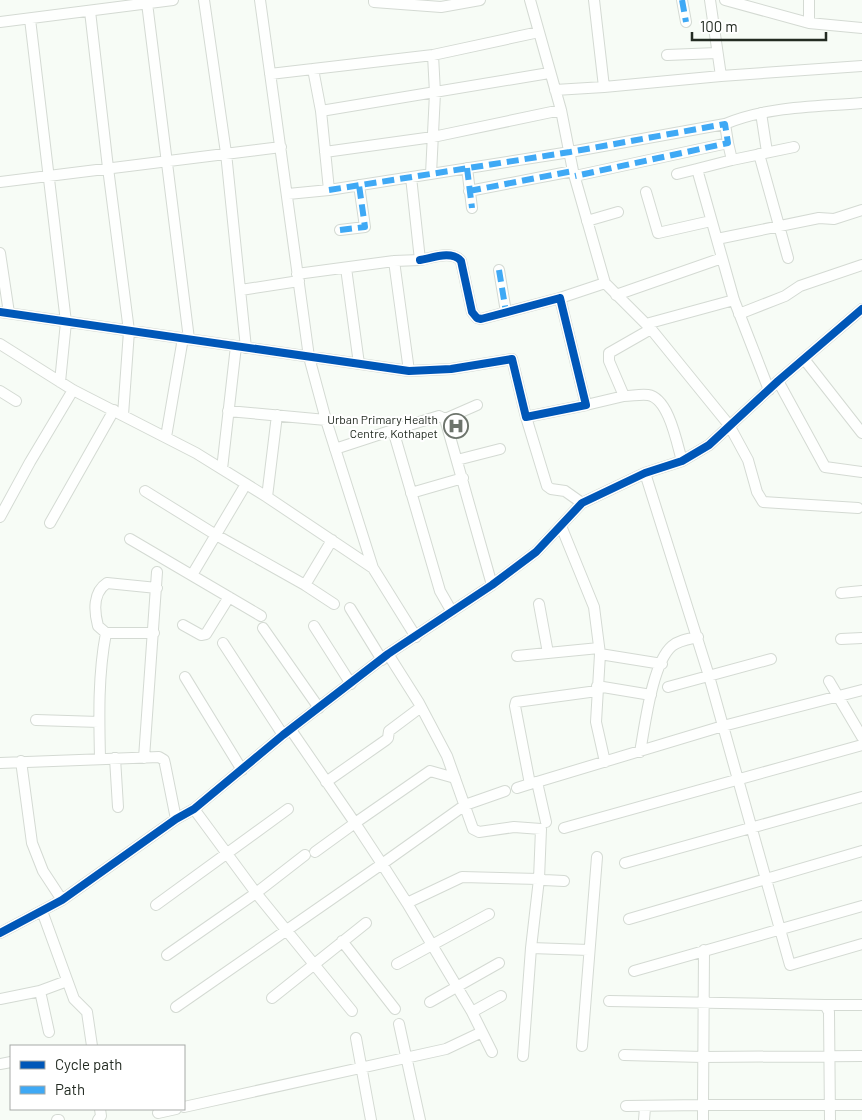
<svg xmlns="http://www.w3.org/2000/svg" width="862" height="1120" font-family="Barlow,sans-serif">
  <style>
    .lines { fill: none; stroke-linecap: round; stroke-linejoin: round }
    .minor-casing { stroke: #d4dad3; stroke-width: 12 }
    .minor { stroke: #fefffe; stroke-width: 10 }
    .quiet { stroke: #3fa9f5; stroke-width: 6; stroke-dasharray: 12 6; stroke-linecap: butt }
    .cycleway-casing { stroke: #fff; stroke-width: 11 }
    .cycleway { stroke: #0057b8; stroke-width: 8 }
    .labels { text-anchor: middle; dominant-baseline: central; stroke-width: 4; stroke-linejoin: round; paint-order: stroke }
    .poi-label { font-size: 12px; fill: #232b22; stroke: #fff; text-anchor: end }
  </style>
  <rect width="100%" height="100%" fill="#f7fcf6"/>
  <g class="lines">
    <defs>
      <path id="minor" d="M204,0L226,153L246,348
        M260,0L309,357L326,420L373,568L416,637
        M374,0V2L441,7L480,0
        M530,0L561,110L573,171L605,283L651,329L729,425L748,460L757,492L763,502L858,508
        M594,0L604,87
        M682,0L686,22
        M710,0L721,76
        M725,0L809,23L862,28
        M809,0V23
        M147,3L189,339
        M90,11L108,168L129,331L123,415
        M30,19L66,322L60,382
        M0,22L173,0
        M667,55L717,53
        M313,69L321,111L329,190
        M270,74L433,55L539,32
        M555,90L604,87L721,76L862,66
        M321,111L549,73
        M761,113L767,152
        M725,124C768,106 817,107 862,103
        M325,152L433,137L561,110
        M759,154L788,258
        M732,160L794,147
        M467,168L472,208
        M697,169L732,160L728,143
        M431,174L435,93L433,55
        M677,174L697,169L734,300L769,390
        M0,182L281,147
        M469,191L573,171
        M646,192L658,233L711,221
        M288,194L329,190L570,152L725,124L728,143L575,176
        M587,221L618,212
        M340,230L365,227L359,185
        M717,239L819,218L834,219L862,210
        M0,253L9,313
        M394,261L409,371
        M346,268L359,364
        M499,270L506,312
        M297,274L394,261L420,260L411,177
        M241,290L299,281
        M616,295L722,258
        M560,298L605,283
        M0,312L409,371L451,369L512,359L526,417L586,405L560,298L481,319L477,318L472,312L461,261C452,250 432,258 420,260
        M739,314L785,296L800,286L862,265
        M646,324L734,300
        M0,344L73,390L196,453L267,497L373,568
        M804,359L862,433
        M778,381L825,467L862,472
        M0,391L16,401
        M624,396C632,396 640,394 648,395C669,398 677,444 682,461
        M586,405L624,396L609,361V353L651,329
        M228,411L326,420
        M526,417L547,486L551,489L565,491L582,503
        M445,419L477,405
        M393,430L439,416L445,419L492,585
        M166,437L183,338
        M335,449L393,430L440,591L452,612
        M457,460L500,449
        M222,469L236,346
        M645,473L709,676L790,965L862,944
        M145,491L216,535L305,585L334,604
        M411,493L463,478
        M267,497L277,415
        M0,517L30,462L73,390
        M50,523L114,410
        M561,526L594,607L600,654L596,722L605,762
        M130,539L261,616
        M192,575L246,484
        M305,585L332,540
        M841,593L862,591
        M539,604L548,653
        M350,608L382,660
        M183,625L201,635L206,634L229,597
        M314,626L351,684
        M263,628L319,708
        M154,633H106L98,626C94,611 93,592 107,583L157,588
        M841,639L862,638
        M223,643L283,735
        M388,654L419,703L447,756L473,829L479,832L514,827L541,829L539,879L531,948L523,1056
        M600,654L662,664
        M517,656L599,648
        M185,677L242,770
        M829,681L862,737
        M597,686L651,695
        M668,687L771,659
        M36,720L99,722
        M291,730L355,823L430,771L455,778
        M640,752C645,726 652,663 672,646C679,640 689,639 698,637
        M100,758C99,716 98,675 106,633
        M115,758L118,807
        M144,758L157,572
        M21,761L32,843L43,871L62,900
        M0,763L159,757L164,760L165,764L176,819
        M326,782L386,740L388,738L389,731L421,707
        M530,784L515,706L516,702L597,691
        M517,788L536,782
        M194,809L256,893L352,1011
        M546,822L537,782L723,726L862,690
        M564,828L862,745
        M315,852L355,823L382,864L465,805L505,791
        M625,863L862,797
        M156,905L288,809
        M42,911L74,999L87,1012L92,1046
        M629,919L862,851
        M0,933L62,900L176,819L194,809L283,735L388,654L492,585L536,552L582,503L645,473L682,461L709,445L778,381L862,309
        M342,941L395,1009
        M531,948L589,950
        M704,950L703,1105H862
        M167,955L256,893L305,855
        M397,964L489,914
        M634,971L862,906
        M40,991L67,981
        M272,998L366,923
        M0,999L40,991L49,1032
        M609,1001L825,1005L829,1012L830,1120
        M430,1002L499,963
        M825,1005H862
        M176,1007L382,864L407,903L462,877L539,879L544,880L564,881
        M472,1012L501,996
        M399,1024L420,1120
        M482,1032L492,1052
        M356,1038L371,1120
        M582,1046L597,857
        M624,1055L703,1057L862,1056
        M0,1064L11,1062
        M626,1106L703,1105V1120
        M184,1107L446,1049L482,1032L472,1012L407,903
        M158,1113L176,1109
        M57,1120H59
        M98,1120L101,1116L100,1109
        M644,1120L645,1108L648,1106"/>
    </defs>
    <!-- minor casing -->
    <use href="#minor" class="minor-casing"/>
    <!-- minor -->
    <use href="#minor" class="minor"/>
    <!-- quiet -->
    <path class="quiet" d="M682,0L686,22
      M467,168L472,208
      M329,190L570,152L725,124L728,143L575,176
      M469,191L573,171
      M340,230L365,227L359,185
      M499,270L506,312"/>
    <defs>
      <path id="cycleway" d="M0,312L409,371L451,369L512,359L526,417L586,405L560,298L481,319L477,318L472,312L461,261C452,250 432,258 420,260
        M0,933L62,900L176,819L194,809L283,735L388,654L492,585L536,552L582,503L645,473L682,461L709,445L778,381L862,309"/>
    </defs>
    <!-- cycleway casing -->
    <use href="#cycleway" class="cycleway-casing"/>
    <!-- cycleway -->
    <use href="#cycleway" class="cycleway"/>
  </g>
  <!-- icons -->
  <defs>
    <symbol id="hospital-ring" viewBox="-11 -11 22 22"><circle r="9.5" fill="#fff" stroke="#6d746c" stroke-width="1.5"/><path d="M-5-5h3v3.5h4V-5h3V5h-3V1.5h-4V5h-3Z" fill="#6d746c"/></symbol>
  </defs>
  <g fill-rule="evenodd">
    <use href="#hospital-ring" x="442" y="412" width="28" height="28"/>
  </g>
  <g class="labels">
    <!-- poi labels -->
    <g class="poi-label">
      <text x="438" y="419">Urban Primary Health<tspan x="438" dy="14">Centre, Kothapet</tspan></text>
    </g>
  </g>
  <!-- legend -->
  <rect x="10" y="1045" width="175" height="65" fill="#ffffff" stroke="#a7aaa7"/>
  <rect x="20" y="1061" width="25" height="8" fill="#0057b8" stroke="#a7aaa7"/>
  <text x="55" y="1070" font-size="15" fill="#232b22">Cycle path</text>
  <rect x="20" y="1086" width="25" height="8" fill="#3fa9f5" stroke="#a7aaa7"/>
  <text x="55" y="1095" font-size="15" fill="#232b22">Path</text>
  <!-- scale -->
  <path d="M692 32v8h134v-8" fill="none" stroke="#232b22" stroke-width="2.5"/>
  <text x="700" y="32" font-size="15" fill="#232b22" stroke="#ffffff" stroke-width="4" paint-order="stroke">100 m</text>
</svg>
